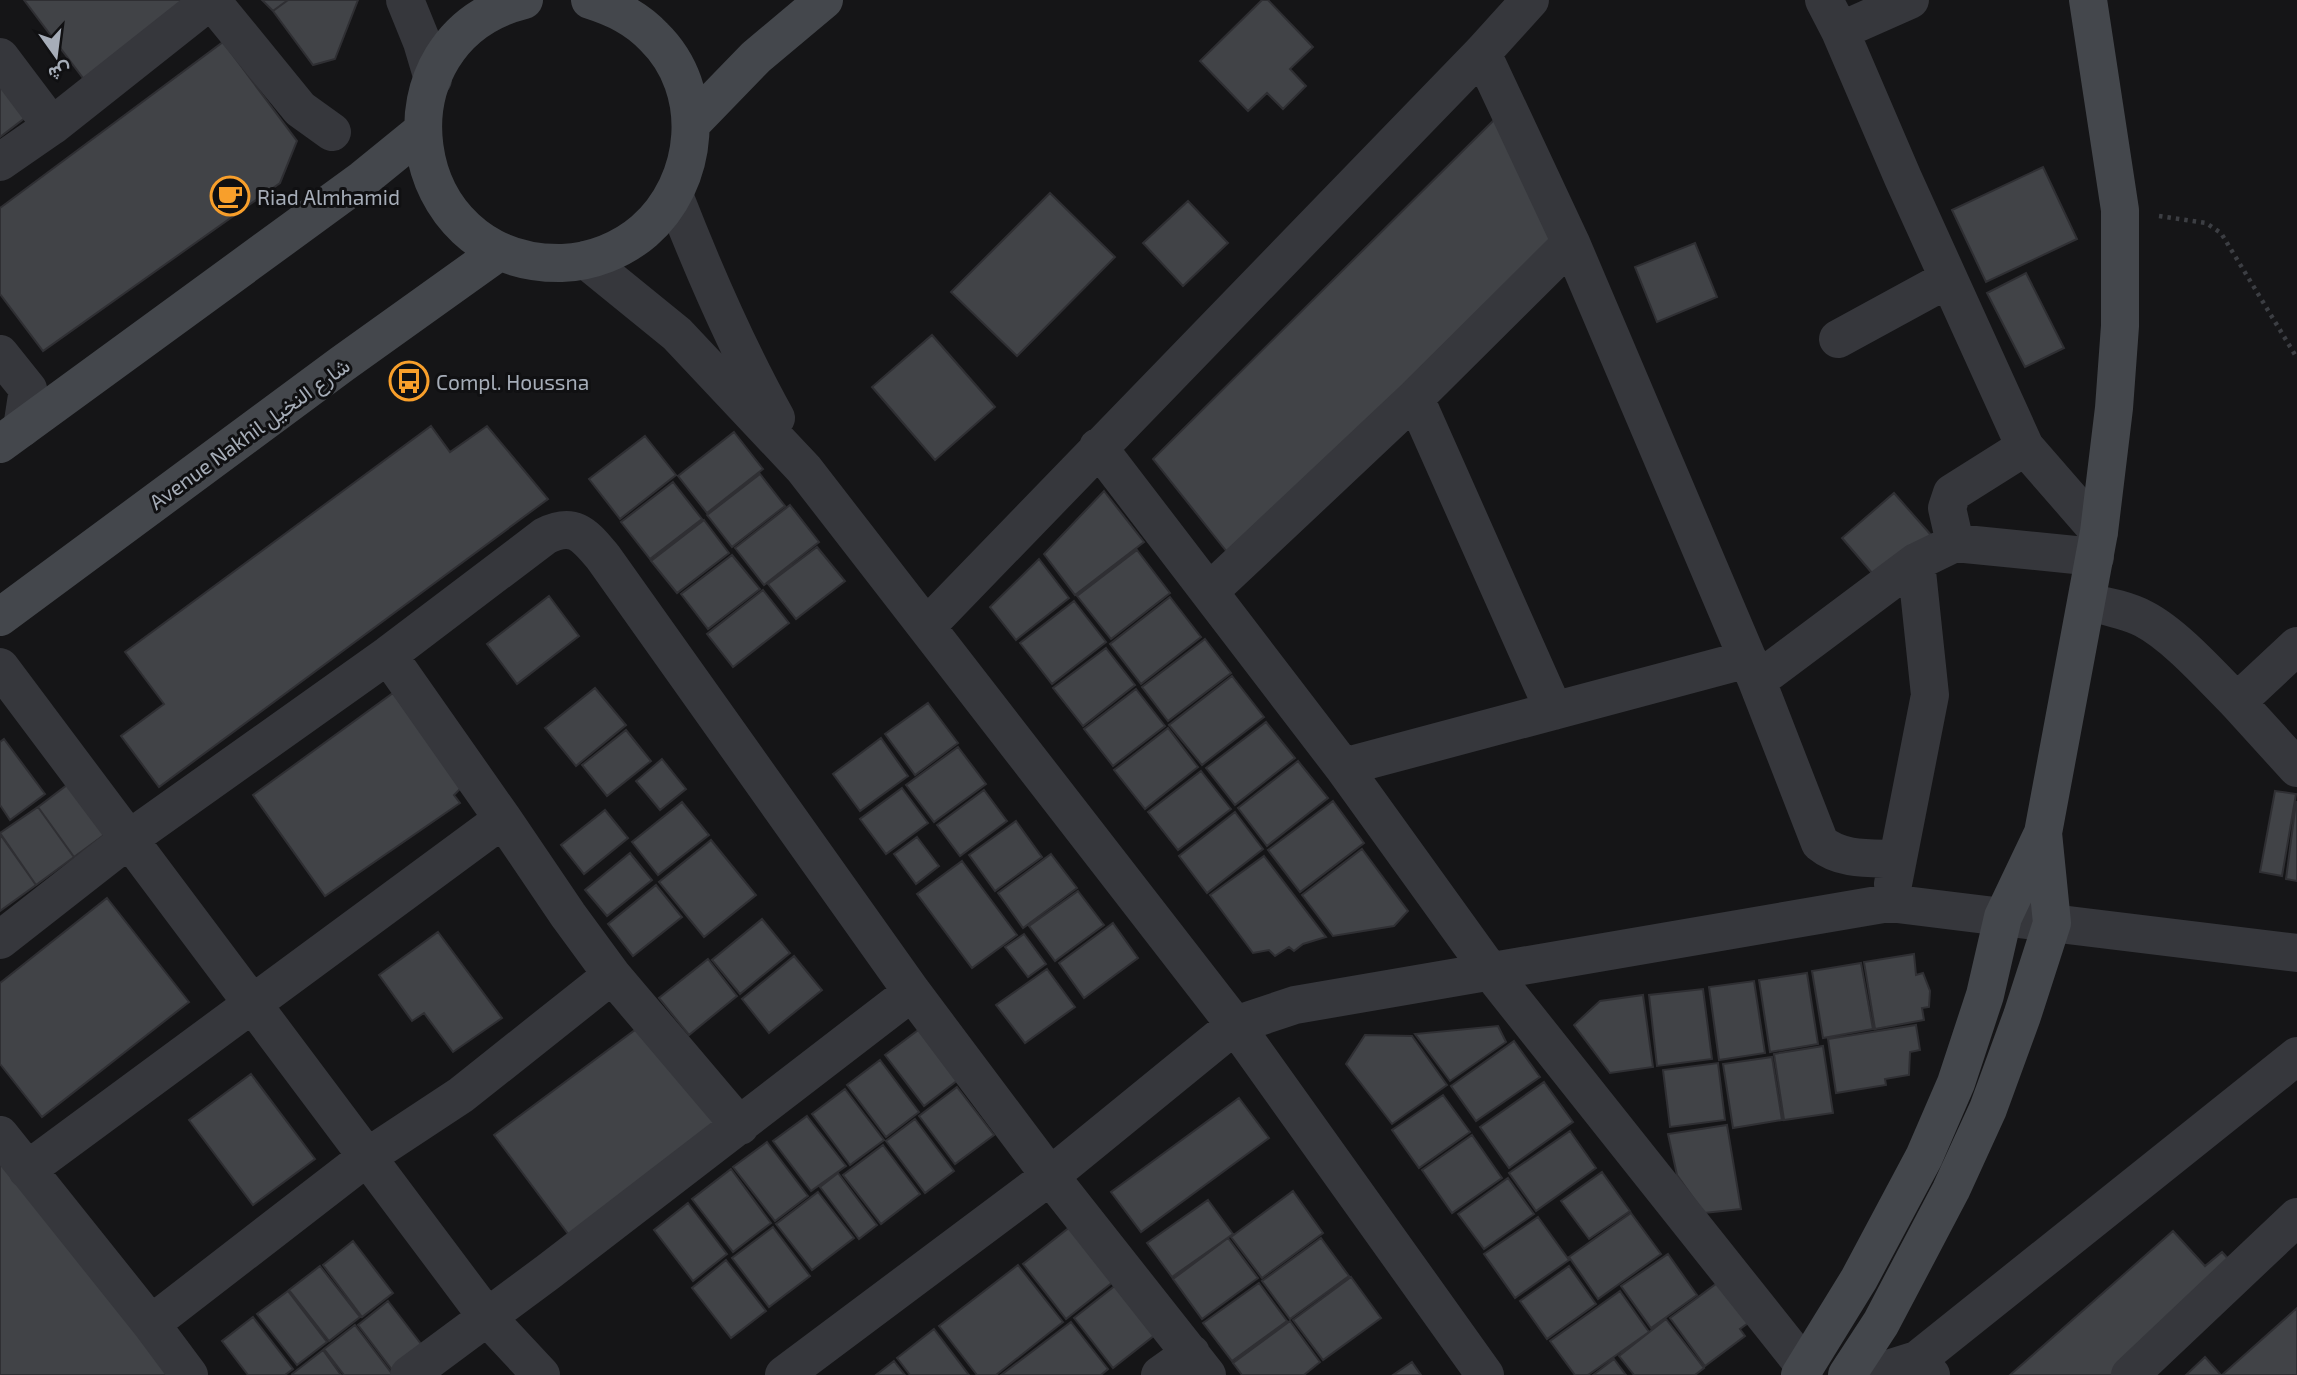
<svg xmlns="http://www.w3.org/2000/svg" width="2297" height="1375" font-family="'Exo 2',Vazirmatn,sans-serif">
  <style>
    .building { fill: #414347; stroke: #2f2f33; stroke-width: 2 }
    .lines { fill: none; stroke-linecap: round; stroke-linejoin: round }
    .path { stroke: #3c3e43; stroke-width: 4.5; stroke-dasharray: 3.5 5; stroke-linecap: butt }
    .street { stroke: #36373c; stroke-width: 38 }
    .secondary { stroke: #44474c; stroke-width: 38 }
    .labels { text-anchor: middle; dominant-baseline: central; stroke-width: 6; stroke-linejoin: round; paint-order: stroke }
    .poi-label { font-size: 21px; fill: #a6adb8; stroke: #101012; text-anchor: start }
    .street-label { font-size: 21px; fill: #a6adb8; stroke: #101012 }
  </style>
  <rect width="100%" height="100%" fill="#151517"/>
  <!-- building -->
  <path class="building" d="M24,0H189L86,82Z
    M262,0H288L273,11Z
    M288,0H358L335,59L313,65L273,11Z
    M1262,0H1268L1313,47L1290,69L1306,86L1283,109L1267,93L1248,111L1200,61Z
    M223,42L297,141L280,183L43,351L0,294V208Z
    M0,75L30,114L0,137Z
    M1498,116L1561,233L1235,562L1153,459Z
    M2043,167L2077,239L1986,282L1952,210Z
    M1050,193L1115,257L1017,356L951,292Z
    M1188,201L1228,243L1183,286L1143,243Z
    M1695,243L1717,297L1657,322L1635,267Z
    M2026,273L2064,348L2025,367L1987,293Z
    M932,335L995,407L935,460L872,387Z
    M431,426L450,452L487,426L548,499L159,787L121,736L164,704L125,652Z
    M734,432L763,469L707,513L678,476Z
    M645,436L676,475L620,519L589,479Z
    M760,474L785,506L732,547L707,515Z
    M673,482L702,519L650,559L621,522Z
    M1104,491L1144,542L1075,595L1044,554Z
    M1894,493L1931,535L1878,580L1842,538Z
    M790,505L819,542L764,585L735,548Z
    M704,520L729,553L677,593L651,561Z
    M817,547L845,581L796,619L768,584Z
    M1137,550L1170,593L1111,639L1077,596Z
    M732,555L760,589L708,629L681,594Z
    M1039,559L1069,598L1016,640L990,607Z
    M763,590L789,623L733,667L707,634Z
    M549,596L579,636L517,684L487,644Z
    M1170,597L1201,637L1141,684L1110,644Z
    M1074,601L1106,642L1052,684L1020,643Z
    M1205,639L1231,673L1168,721L1142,687Z
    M1106,648L1135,685L1083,726L1053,688Z
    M1232,676L1264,717L1202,765L1169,725Z
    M595,688L626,725L576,766L545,728Z
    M1136,689L1165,726L1113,766L1084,729Z
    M393,693L463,786L454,795L460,803L325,896L253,795Z
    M928,703L958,743L915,775L885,734Z
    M1266,722L1295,758L1235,805L1206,768Z
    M1168,728L1198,767L1145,809L1114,770Z
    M626,730L651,761L607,796L582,765Z
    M881,738L908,776L860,811L833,774Z
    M4,739L45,794L10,820L0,805V742Z
    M958,747L986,784L934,822L906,785Z
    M662,759L686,789L660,810L636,781Z
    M1298,761L1328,798L1267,846L1238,808Z
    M1201,771L1231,809L1178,850L1148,812Z
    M75,779L112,829L74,857L38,807Z
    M902,788L928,823L886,854L860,819Z
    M984,790L1007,821L960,856L937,825Z
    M2275,791L2296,794L2282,876L2260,872Z
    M1333,801L1364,843L1300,892L1268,850Z
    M682,802L709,835L658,875L632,842Z
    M2296,802H2297V881L2286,879Z
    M38,807L74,857L36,885L0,833Z
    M605,810L628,838L584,874L561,845Z
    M1235,812L1263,849L1207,893L1179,856Z
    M1016,821L1042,857L995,891L969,855Z
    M0,834L36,885L0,911Z
    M917,837L939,866L916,884L894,854Z
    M711,840L756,895L704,937L659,882Z
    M1362,849L1408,911L1394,926L1333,936L1302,895Z
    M630,853L652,880L607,916L585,890Z
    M1051,854L1077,888L1023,928L998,893Z
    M1264,856L1326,937L1303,944L1294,951L1289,947L1275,956L1269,950L1253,953L1210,895Z
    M962,861L1017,935L972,968L917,894Z
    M656,885L682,917L633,956L608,924Z
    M1078,891L1104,925L1055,961L1029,926Z
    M107,898L189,1002L42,1117L0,1064V983Z
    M762,919L790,953L740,994L712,960Z
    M1113,923L1138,958L1084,998L1059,963Z
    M438,932L502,1018L453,1052L424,1013L412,1021L379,975Z
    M1024,934L1046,964L1028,977L1005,947Z
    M1914,954L1916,975L1923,973L1930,991L1929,1007L1922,1008L1924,1020L1875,1029L1864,962Z
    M794,956L822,990L769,1033L742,999Z
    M708,959L737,996L689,1035L659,998Z
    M1861,963L1873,1029L1823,1038L1812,971Z
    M1047,969L1075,1007L1025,1043L996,1005Z
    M1807,973L1818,1044L1770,1052L1759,980Z
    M1754,981L1765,1053L1719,1060L1709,987Z
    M1703,989L1712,1059L1657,1066L1649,995Z
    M1643,995L1653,1067L1610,1073L1574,1025L1600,1001Z
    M929,1022L967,1073L924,1106L885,1055Z
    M643,1024L718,1124L569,1235L494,1135Z
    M1916,1025L1920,1050L1910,1052L1909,1075L1885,1079L1886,1085L1836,1093L1828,1039Z
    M1498,1026L1506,1042L1450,1081L1415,1034Z
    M1365,1035L1412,1036L1447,1085L1392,1124L1346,1064Z
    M1514,1041L1540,1077L1476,1121L1451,1086Z
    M1823,1046L1833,1113L1784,1120L1774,1054Z
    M1772,1057L1782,1120L1733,1128L1723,1064Z
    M880,1060L919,1112L886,1137L847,1085Z
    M1718,1063L1725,1120L1670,1127L1663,1070Z
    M251,1074L315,1159L253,1205L189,1120Z
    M1544,1082L1573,1122L1509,1168L1480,1127Z
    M957,1087L994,1135L955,1164L919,1116Z
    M845,1089L884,1140L850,1165L812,1114Z
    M1443,1095L1470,1132L1419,1168L1392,1130Z
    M1239,1098L1269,1138L1141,1232L1111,1192Z
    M807,1116L846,1166L811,1191L773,1141Z
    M915,1119L954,1171L925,1193L886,1141Z
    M1727,1125L1741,1209L1704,1213L1677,1175L1668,1134Z
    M1570,1131L1596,1168L1536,1211L1509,1173Z
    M1472,1135L1502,1178L1452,1213L1422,1170Z
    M767,1142L808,1196L775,1221L733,1167Z
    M883,1145L920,1194L881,1224L843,1175Z
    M0,1158L171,1375H0Z
    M731,1169L771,1223L733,1252L692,1199Z
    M1602,1172L1630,1211L1589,1239L1561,1201Z
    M838,1173L877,1225L859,1239L820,1187Z
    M1508,1178L1534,1214L1484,1249L1458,1214Z
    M1293,1191L1323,1233L1262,1278L1231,1237Z
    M818,1192L854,1238L812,1270L776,1224Z
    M1208,1200L1233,1234L1172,1277L1147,1243Z
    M688,1203L727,1254L693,1281L654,1230Z
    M1631,1213L1661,1254L1598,1299L1569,1257Z
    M1538,1217L1569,1260L1515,1298L1484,1254Z
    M1075,1223L1118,1278L1066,1319L1023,1264Z
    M773,1227L810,1276L769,1307L732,1258Z
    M2173,1231L2205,1266L2222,1252L2239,1271L2121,1375H2010Z
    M1228,1238L1258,1278L1202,1319L1173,1279Z
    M1321,1238L1349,1276L1290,1319L1262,1281Z
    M353,1241L393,1293L362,1317L323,1265Z
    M1668,1254L1697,1295L1651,1328L1621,1286Z
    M726,1260L766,1311L731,1338L692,1288Z
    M1018,1265L1063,1322L996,1375H977L939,1326Z
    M320,1266L360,1317L329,1341L289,1290Z
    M1569,1266L1596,1304L1547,1339L1520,1301Z
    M1728,1275L1758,1316L1740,1329L1745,1336L1705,1366L1670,1318Z
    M1351,1277L1381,1318L1323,1360L1293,1320Z
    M1121,1281L1160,1331L1113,1368L1074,1318Z
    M1259,1283L1287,1321L1232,1361L1203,1323Z
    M288,1291L327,1342L297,1365L257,1314Z
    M1620,1291L1649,1332L1588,1375H1575L1550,1341Z
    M388,1301L428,1353L396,1375L358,1325Z
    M2297,1308V1375H2222Z
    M253,1317L293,1369L285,1375H248L222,1341Z
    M1666,1319L1704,1368L1695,1375H1634L1619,1356Z
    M1290,1321L1320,1362L1304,1375H1242L1233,1363Z
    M1071,1322L1108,1369L1101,1375H1001Z
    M355,1325L393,1375H344L324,1349Z
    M934,1329L969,1375H910L897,1358Z
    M323,1350L341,1375H293L292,1374Z
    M2205,1357L2221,1375H2186Z
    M1614,1359L1626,1375H1593Z
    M894,1361L905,1375H876Z
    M1412,1362L1421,1375H1393Z"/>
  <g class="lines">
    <!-- path -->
    <path class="path" d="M2159,216L2206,223L2221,233L2297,358"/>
    <!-- street -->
    <path class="street" d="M211,0L300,109L332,132
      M405,0L422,42L433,79
      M1824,0L1840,31
      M1910,0L1840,31L1903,178L2025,447L2099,532
      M1482,53L1571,243L1757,681L1820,843C1842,861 1870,858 1897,859
      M0,57L52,126
      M0,162L52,126L211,0
      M674,195C704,272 736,346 776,418
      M586,260L677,334L804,469L1235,1025L1485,1375
      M1838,339L1948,279
      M0,354L28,389L22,428
      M1415,398L1554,711
      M1098,447L1343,767L1490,971L1805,1367
      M1955,543L1947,508L1952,493L2025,447
      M1210,591L1415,398L1571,243
      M2087,602C2106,606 2127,610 2144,619C2175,635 2212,677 2237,702L2297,646
      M927,626L1482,53L1530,0
      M388,655L503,819
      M0,667L487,1317L541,1375
      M1757,681L1916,562L1955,543L2095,557
      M2237,702L2297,768
      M1343,767L1748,659
      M1893,884L1930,695L1916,562
      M0,940L129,839L388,655L545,536C575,521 585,536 603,557L912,992L1050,1176L1207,1375
      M612,975L740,1126
      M0,1135L151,1324L189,1375
      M27,1170L503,819L568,915L612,975L461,1095L367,1157L151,1324
      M1852,1368L1882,1371L1917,1360
      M409,1375L548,1272L912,992
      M784,1375L1050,1176L1235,1025L1295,1005L1889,903L2297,953
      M1160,1375L1191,1353
      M1931,1375L1917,1360L2297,1056
      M2130,1375L2297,1217"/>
    <!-- secondary -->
    <path class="secondary" d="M524,0C371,38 399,266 562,263C592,262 622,250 644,231C700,182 708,90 654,37C636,18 615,8 590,0
      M691,124L756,57L824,0
      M0,444L363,179L422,131
      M0,617L342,364L500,251
      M1800,1375L1859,1279L1924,1157L1956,1083L1985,995L2003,917L2043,833L2099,532L2114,408L2120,326V210L2088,0
      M1847,1375L1881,1323L1951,1190L1988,1109L2022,1016L2052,923L2043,833"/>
  </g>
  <!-- icons -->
  <defs>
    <symbol id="cafe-ring" viewBox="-11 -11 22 22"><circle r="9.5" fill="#101012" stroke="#f89f2b" stroke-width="1.5"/><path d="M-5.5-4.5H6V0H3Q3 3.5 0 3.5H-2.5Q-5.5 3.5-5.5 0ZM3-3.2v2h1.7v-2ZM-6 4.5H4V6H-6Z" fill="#f89f2b"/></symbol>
    <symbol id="bus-ring" viewBox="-11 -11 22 22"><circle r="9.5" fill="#101012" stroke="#f89f2b" stroke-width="1.5"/><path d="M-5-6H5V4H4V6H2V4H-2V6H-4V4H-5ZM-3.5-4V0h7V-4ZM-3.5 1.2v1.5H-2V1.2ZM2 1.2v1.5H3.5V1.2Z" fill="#f89f2b"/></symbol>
  </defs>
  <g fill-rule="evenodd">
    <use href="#cafe-ring" x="208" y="174" width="44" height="44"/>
    <use href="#bus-ring" x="387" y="359" width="44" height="44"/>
  </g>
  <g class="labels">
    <!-- poi labels -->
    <g class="poi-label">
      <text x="257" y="196">Riad Almhamid</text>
      <text x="436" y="381">Compl. Houssna</text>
    </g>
    <!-- street labels -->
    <g class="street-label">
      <text transform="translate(249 433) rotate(-36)">Avenue Nakhil شارع النخيل</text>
    </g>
  </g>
  <!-- north arrow -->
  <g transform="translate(56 56) rotate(166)" stroke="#101012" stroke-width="5" paint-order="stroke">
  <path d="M0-5L12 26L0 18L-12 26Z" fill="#a6adb8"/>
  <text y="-10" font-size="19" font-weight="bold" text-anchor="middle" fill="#a6adb8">ش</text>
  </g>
</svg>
